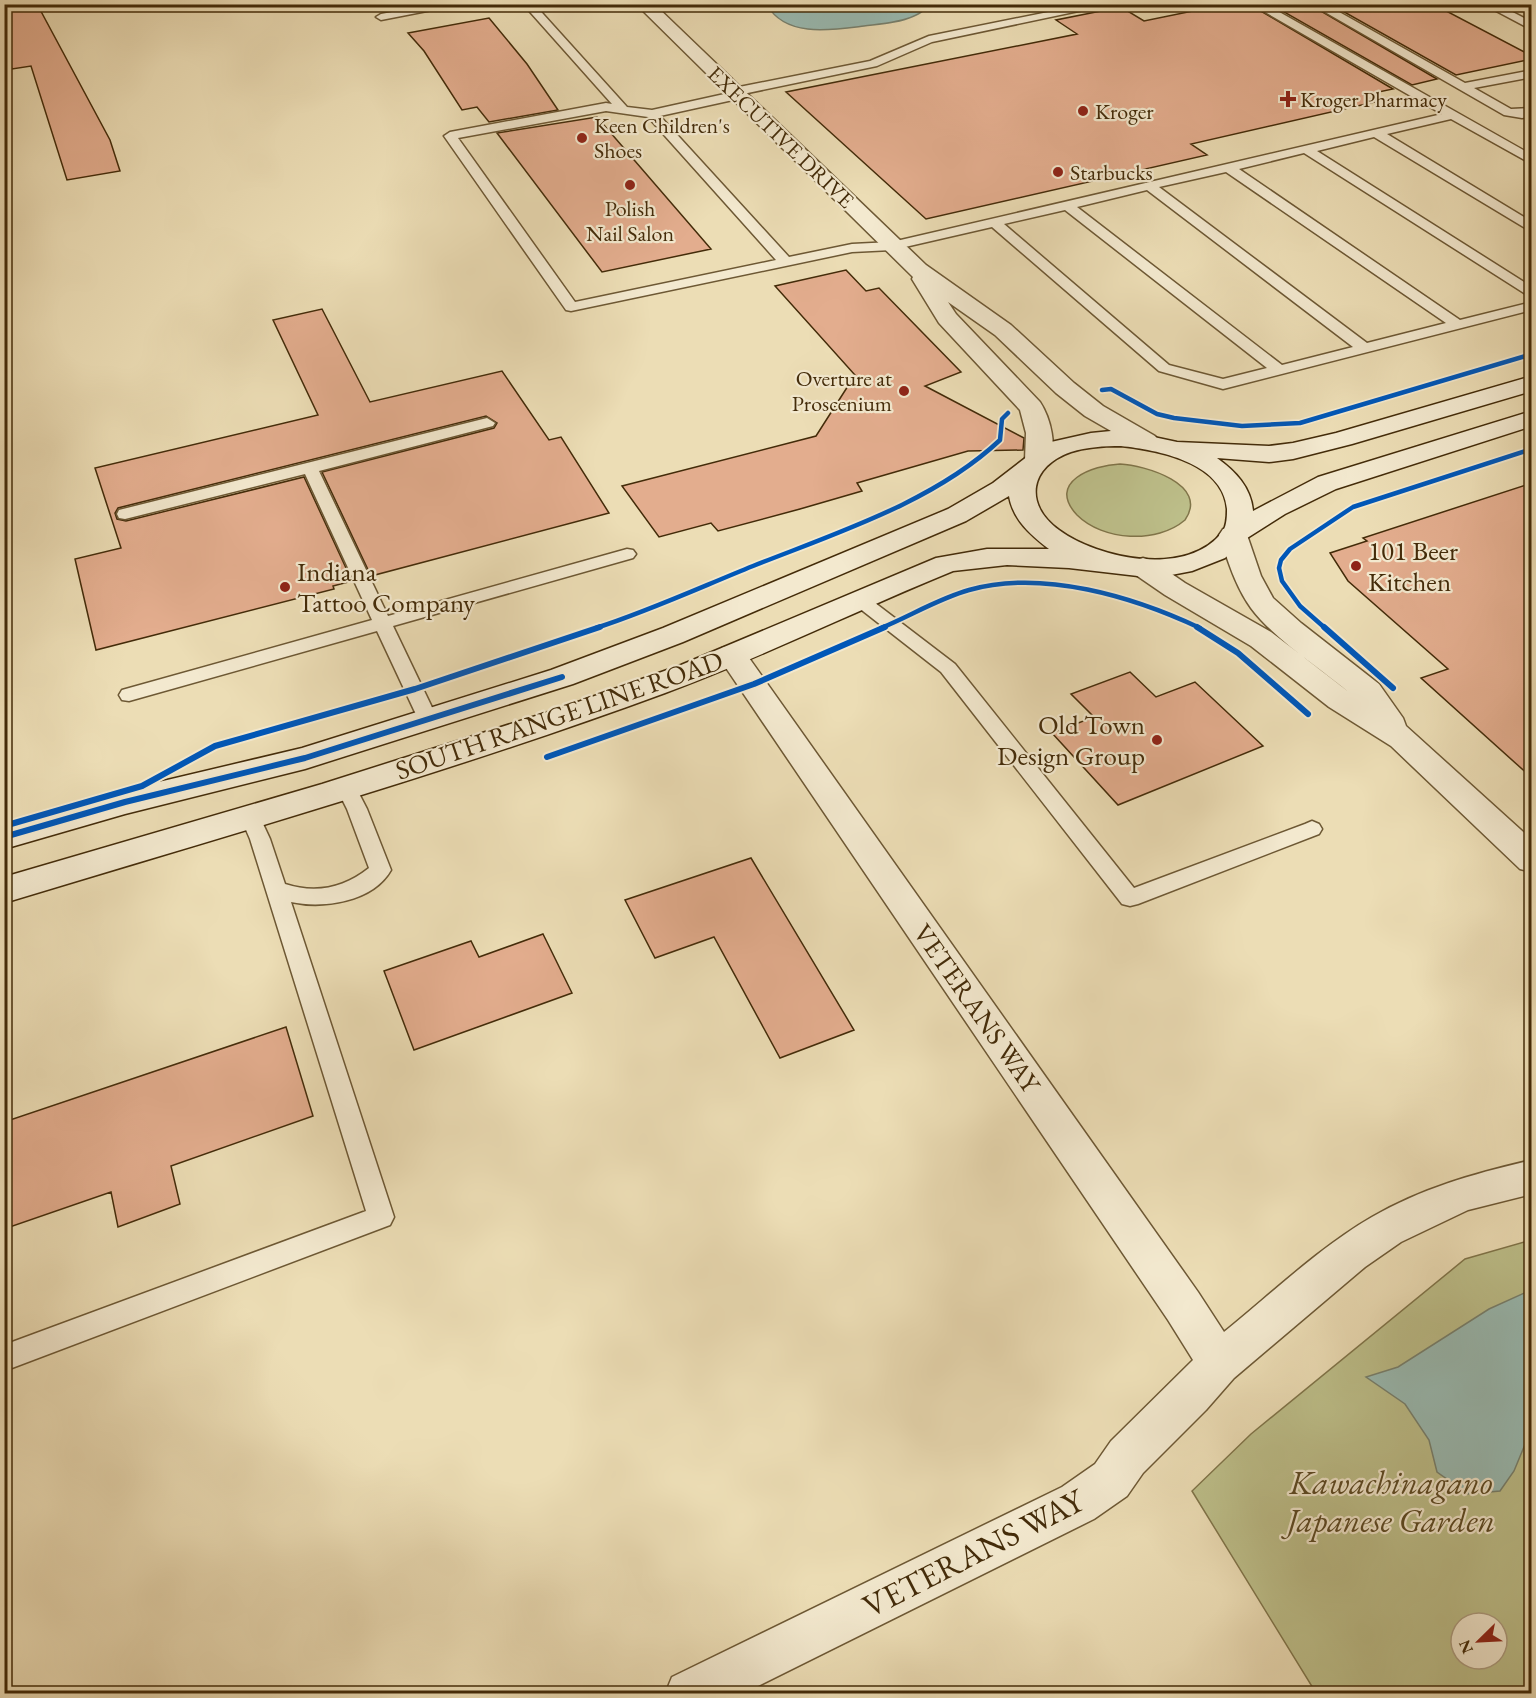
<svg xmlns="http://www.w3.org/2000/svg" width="1536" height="1698" font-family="'EB Garamond',serif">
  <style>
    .green { fill: #bdbf8a; stroke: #80754a; stroke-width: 1.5; fill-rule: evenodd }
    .water { fill: #99bbb3; stroke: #77816f; stroke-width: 1.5 }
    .building { fill: #e3ad8e; stroke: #432b09; stroke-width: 1.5 }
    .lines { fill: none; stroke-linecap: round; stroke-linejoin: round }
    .lane-casing { stroke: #6d5834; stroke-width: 3 }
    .street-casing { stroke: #6d5834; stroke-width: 3 }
    .secondary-casing { stroke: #432b09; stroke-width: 3 }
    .lane { fill: #f3e9cf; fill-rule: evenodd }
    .street { fill: #f3e9cf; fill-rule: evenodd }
    .secondary { fill: #f3e9cf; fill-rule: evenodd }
    .cycleway-far1-casing { stroke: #f3e9cf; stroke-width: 8 }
    .cycleway-casing { stroke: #f3e9cf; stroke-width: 10 }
    .cycleway-far1 { stroke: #0057b8; stroke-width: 4.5 }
    .cycleway { stroke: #0057b8; stroke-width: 6 }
    .poi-dot { fill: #8f2418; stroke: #f3e9cf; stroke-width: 2 }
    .labels { text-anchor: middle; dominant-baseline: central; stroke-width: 4.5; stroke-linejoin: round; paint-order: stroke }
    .far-poi-label { font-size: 22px; fill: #432b09; stroke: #f3e9cf; text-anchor: start }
    .far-street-label { font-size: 22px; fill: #432b09; stroke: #f3e9cf }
    .poi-label { font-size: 27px; fill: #432b09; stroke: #f3e9cf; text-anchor: start }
    .street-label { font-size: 27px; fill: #432b09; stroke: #f3e9cf }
    .near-park-label { font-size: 33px; font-style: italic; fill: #5b4923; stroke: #f3e9cf }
    .near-street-label { font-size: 33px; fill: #432b09; stroke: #f3e9cf }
  </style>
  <rect width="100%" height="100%" fill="#ecddb5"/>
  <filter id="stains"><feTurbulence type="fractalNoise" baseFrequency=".00333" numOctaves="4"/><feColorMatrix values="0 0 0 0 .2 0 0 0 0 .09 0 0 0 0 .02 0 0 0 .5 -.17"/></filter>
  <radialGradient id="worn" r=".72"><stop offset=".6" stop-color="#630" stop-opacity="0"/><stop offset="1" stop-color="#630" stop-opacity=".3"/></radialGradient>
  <!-- green -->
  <path class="green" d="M1120,464C1144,465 1210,484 1185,520C1157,544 1103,541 1077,515C1046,482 1093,465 1120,464Z
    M1531,1240V1693H1316L1192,1491L1251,1434L1465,1259ZM1461,1623H1497V1659H1461Z"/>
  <!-- water -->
  <path class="water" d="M928,4L930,6C925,9 920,14 914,16C899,23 880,24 864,26C832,30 786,38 767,5Z
    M1531,1290V1430L1514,1471L1500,1491L1468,1494L1437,1472L1429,1440L1405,1404L1366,1377L1398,1367L1489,1309Z"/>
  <!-- building -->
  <path class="building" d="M4,4H37L110,140L120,171L67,180L31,66L12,69L4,49Z
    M1227,4H1249L1393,89L1364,95L1375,102L1191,144L1207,155L926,219L786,92L1077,34L1056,20L1121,7L1144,21Z
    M1270,4H1309L1437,79L1412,85Z
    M1330,4H1433L1532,56V59L1456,75Z
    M489,18L527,64L558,110L489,122L477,107L462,110L424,51L408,33Z
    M597,117L711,249L602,272L497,133Z
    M846,270L866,291L879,288L961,372L925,386L1024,438L1023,450L968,451L857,483L862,491L800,509L718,531L711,523L659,537L622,486L816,436L855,375L775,286Z
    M322,309L370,402L502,371L549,440L561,437L609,513L371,576L322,472L494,428L497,423L486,416L118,508L115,513L117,519L126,521L304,477L352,581L333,586L334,589L96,650L75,559L121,548L95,468L318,415L273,320Z
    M1532,483V778L1421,678L1448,669L1348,581L1330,553L1367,541L1363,538Z
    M1130,672L1156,697L1195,682L1263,746L1118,805L1052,733L1094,717L1071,694Z
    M751,858L854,1030L780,1058L714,937L655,958L625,900Z
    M543,934L572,993L414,1050L384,971L471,941L479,957Z
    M286,1027L313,1116L171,1166L180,1204L118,1227L111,1192L4,1229V1122Z"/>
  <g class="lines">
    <defs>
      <path id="lane" d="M436,4H463L381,20L376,17L381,14Z
        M523,4H534L627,107L652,110L729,93L730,89L734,88L870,61L929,36L1088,4H1112L932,42L877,66L743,94L742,98L660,116L789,257L852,244L892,242L1442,114L1251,4H1265L1532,155V164L1451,119L1387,134L1532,222V232L1374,137L1317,151L1532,287V298L1304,153L1239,169L1460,320L1532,302V310L1223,389L1159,371L992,227L892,250L852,252L571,311L566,310L444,136L450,132L606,103L612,104ZM606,111L648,117L776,260L575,302L458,138ZM1226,172L1446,323L1367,343L1159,187ZM1147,190L1353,347L1282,365L1077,207ZM1065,210L1267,368L1223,379L1169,365L1004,224Z
        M1311,4H1325L1465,83L1532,70V77L1474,88L1511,109L1532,108V116L1522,118L1504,115Z
        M1483,4H1497L1532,22V30Z
        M487,418L495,423L493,426L319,471L388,616L627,549L633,550L636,554L633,558L393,626L438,720L435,725L428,727L421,725L377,631L129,701L122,700L119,695L122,690L372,620L305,474L125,519L119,518L117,514L119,510Z
        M860,594L866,596L955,664L1134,888L1305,824L1312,821L1319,824L1322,829L1319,834L1138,904L1130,906L1122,904L941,672L854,604L851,600L854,596Z
        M346,780L353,782L367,809L391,870C373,902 323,909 291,902L394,1217L390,1225L4,1371V1345L366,1211L250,839L240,816L243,811L250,808L257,811L270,839L285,884C316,894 344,888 369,868L347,809L336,787L339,782Z"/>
      <path id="street" d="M636,4H654L926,265L1011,325L1074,383L1103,406L1155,436L1159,441L1155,446L1146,449L1137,446L1085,416L1056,393L995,335L948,302L956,314L1040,402C1050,417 1059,449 1047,465L1038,468L1029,465L1025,460L1026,433L1020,410L939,323L912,279L913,277Z
        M1233,527L1243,529L1247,535L1261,576L1273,598L1301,623L1379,684L1403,718L1406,726L1532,840V872L1520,869L1391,746L1329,707L1251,646L1165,595L1133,573L1129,567L1133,561L1143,558L1153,561L1185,583L1271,632L1350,693C1320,668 1273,638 1251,608C1235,586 1228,560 1219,535L1223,529Z
        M732,645L742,648L1198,1292L1224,1332C1271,1294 1320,1247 1372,1217C1422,1188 1476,1173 1532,1160V1194L1468,1210L1401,1242L1365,1267L1234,1378L1206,1410L1143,1473L1127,1496L1094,1519L742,1694H665L672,1677L1062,1487L1095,1464L1111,1441L1193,1360L1168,1320L722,662L717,655L722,648Z"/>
      <path id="secondary" d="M1532,376V391L1352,444L1293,459L1269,462L1217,458C1235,471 1251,487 1253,511L1318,477L1532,411V426L1336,489L1285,514L1244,540L1225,558L1192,571L1166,576H1138L1069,568L1007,565L953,571C857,610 763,657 665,693C448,773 225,836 4,903V877L322,784L564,707L681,665L936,558L987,549H1049C1031,535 1013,520 1009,496L966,521L683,642L573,684L305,769L125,814L4,849V825L125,790L302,748L551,670L663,628L948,509L993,483L1037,449L1051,442L1091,433L1121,430L1177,442L1269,446L1293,443L1336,433ZM1121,446C1157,450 1223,462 1227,509C1227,515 1227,525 1223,531C1189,578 1098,559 1059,530C1023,504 1030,466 1071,452C1087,447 1104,446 1121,446Z"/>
    </defs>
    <!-- lane casing -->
    <use href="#lane" class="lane-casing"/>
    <!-- street casing -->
    <use href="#street" class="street-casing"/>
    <!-- secondary casing -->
    <use href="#secondary" class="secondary-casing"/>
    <!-- lane -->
    <use href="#lane" class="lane"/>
    <!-- street -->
    <use href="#street" class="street"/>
    <!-- secondary -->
    <use href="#secondary" class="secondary"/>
    <defs>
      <path id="cycleway-far1" d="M1102,390L1111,389L1157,414L1174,418L1242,426L1300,423L1532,354
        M596,628C649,611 701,587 753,566C836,533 934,502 1000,440L1002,419L1008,413
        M881,628C910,616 940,598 969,590C1043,569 1134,597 1200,628
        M1325,628L1300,606L1282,581L1279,568L1281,560L1290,549L1353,507L1532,449"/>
      <path id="cycleway" d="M1197,627L1238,653L1308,714
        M1324,627L1393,688
        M547,757L754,684L885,627
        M4,826L142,786L215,746L415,689L600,627
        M4,837L125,802L305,758L562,677"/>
    </defs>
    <!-- cycleway-far1 casing -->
    <use href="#cycleway-far1" class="cycleway-far1-casing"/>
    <!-- cycleway casing -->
    <use href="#cycleway" class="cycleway-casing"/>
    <!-- cycleway-far1 -->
    <use href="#cycleway-far1" class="cycleway-far1"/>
    <!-- cycleway -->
    <use href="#cycleway" class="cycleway"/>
  </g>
  <!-- markers -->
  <g class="poi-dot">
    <path d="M1285 90h6v6h6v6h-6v6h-6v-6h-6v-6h6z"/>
    <circle cx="1083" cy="111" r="6"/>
    <circle cx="582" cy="138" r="6"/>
    <circle cx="1058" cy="172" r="6"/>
    <circle cx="630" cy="185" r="6"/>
    <circle cx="904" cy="391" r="6"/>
    <circle cx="1356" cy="566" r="6"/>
    <circle cx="285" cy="587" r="6"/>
    <circle cx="1157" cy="740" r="6"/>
  </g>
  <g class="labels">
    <!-- far-poi labels -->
    <g class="far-poi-label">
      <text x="1300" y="99">Kroger Pharmacy</text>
      <text x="1095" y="111">Kroger</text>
      <text x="594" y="125">Keen Children's<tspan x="594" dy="25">Shoes</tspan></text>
      <text x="1070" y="172">Starbucks</text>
      <text x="630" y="208" text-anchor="middle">Polish<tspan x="630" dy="25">Nail Salon</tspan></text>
      <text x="892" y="378" text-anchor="end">Overture at<tspan x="892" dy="25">Proscenium</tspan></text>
    </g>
    <!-- far-street labels -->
    <g class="far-street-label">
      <text transform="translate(781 137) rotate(44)">EXECUTIVE DRIVE</text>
    </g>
    <!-- poi labels -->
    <g class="poi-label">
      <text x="1368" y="550">101 Beer<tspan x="1368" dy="31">Kitchen</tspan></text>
      <text x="297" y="571">Indiana<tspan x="297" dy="31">Tattoo Company</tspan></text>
      <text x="1145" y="724" text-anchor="end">Old Town<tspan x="1145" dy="31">Design Group</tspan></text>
    </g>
    <!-- street labels -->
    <g class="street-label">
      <text transform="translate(559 715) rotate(-19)">SOUTH RANGE LINE ROAD</text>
      <text transform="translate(977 1008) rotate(55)">VETERANS WAY</text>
    </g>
    <!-- near-park labels -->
    <g class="near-park-label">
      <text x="1391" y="1482">Kawachinagano<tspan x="1391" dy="38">Japanese Garden</tspan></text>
    </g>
    <!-- near-street labels -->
    <g class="near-street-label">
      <text transform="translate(973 1553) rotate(-27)">VETERANS WAY</text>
    </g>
  </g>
  <!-- margin -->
  <rect width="1536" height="1698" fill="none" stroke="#ecddb5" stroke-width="24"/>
  <rect x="6" y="6" width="1524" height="1686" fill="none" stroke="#432b09" stroke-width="3"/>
  <rect x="12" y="12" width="1512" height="1674" fill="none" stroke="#432b09" stroke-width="1.5"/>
  <!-- north arrow -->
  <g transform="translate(1479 1641) rotate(246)"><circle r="28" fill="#f3e9cf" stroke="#ad9d80" stroke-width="1.5"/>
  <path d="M0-4.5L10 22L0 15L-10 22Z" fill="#8f2418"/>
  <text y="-9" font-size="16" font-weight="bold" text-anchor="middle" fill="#432b09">N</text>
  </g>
  <rect width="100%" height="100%" filter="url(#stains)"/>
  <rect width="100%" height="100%" fill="url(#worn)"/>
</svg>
